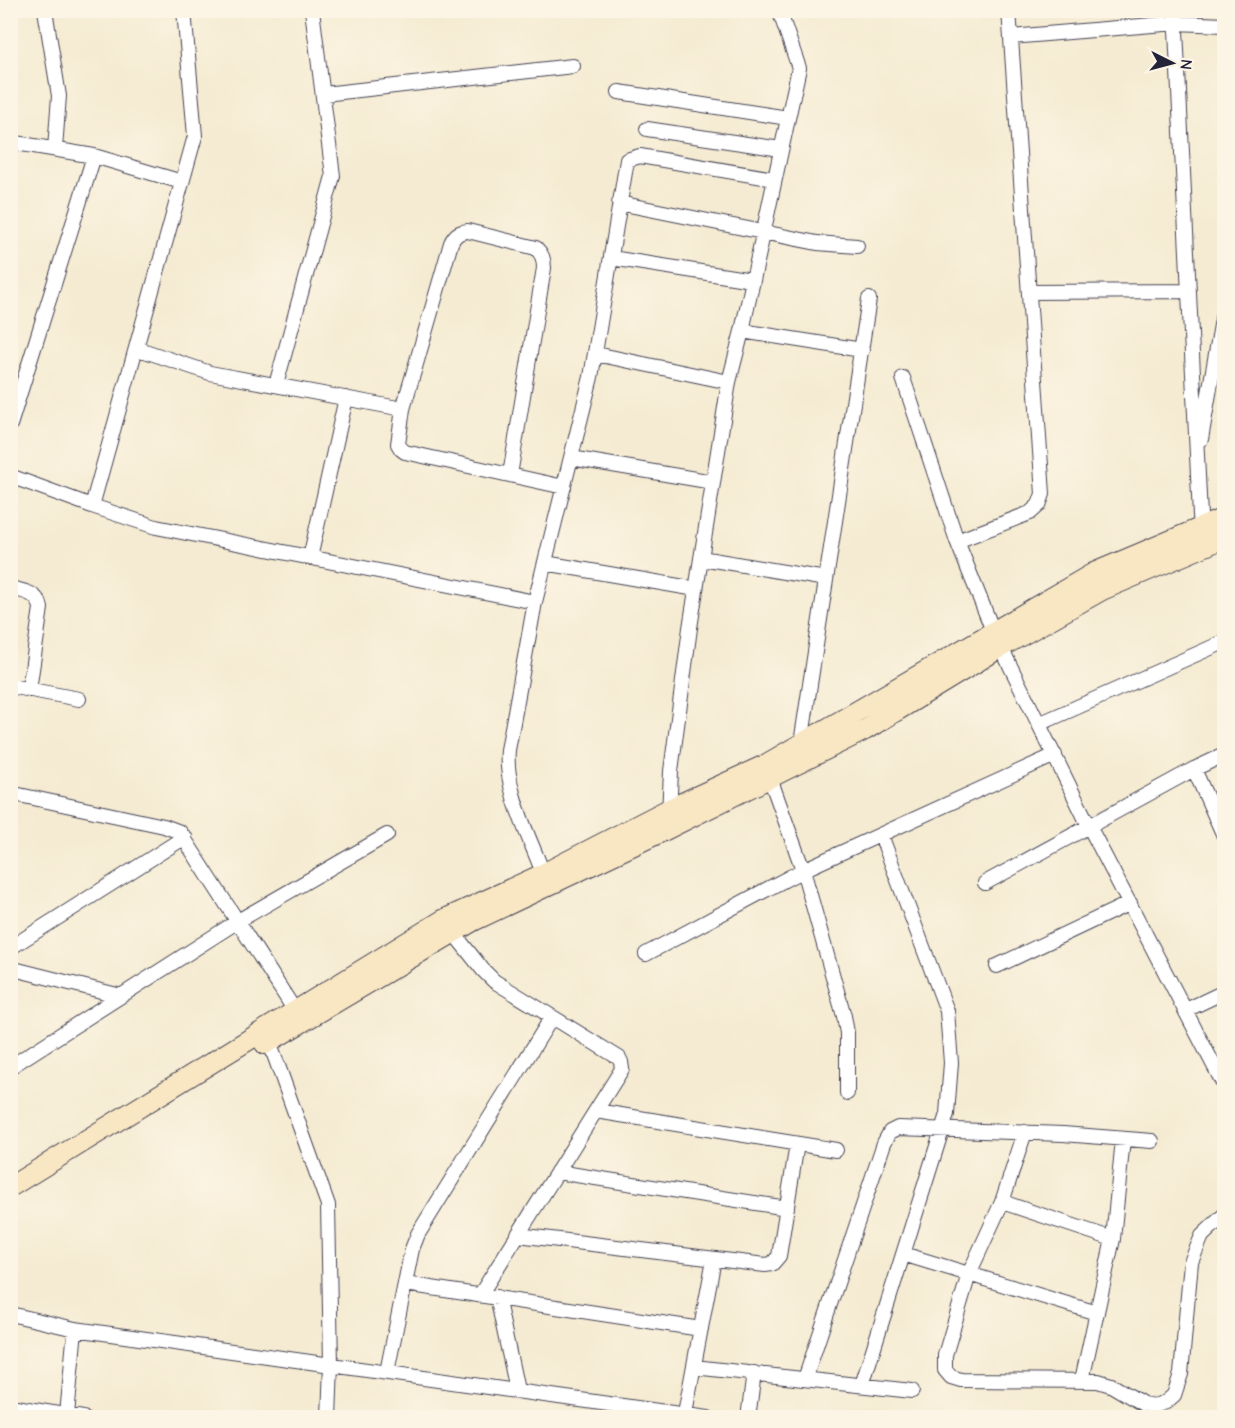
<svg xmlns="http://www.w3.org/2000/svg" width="1235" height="1428" font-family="'Comic Neue',sans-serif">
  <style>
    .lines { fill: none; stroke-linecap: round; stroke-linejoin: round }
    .street-casing { stroke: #424052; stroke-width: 16 }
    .secondary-casing { stroke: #424052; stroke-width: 22 }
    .street { stroke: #fff; stroke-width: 14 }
    .secondary { stroke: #f9e7c3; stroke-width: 20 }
  </style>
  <rect width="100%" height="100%" fill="#fcf5e5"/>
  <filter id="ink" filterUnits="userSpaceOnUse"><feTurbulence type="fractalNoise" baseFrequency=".0167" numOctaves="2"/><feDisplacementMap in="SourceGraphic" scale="12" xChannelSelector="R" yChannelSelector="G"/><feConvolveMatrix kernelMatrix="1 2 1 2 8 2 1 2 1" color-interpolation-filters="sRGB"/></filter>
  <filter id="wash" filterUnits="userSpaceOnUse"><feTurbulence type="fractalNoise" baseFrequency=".008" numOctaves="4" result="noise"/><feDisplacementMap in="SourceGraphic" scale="24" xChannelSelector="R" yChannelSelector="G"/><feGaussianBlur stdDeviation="1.35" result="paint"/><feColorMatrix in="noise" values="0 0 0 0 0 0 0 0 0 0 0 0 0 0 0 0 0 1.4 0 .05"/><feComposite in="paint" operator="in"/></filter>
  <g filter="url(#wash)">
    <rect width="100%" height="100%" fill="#f5ebd2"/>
  </g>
  <g filter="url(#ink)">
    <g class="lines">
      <defs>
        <path id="street" d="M45,10L59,96L55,149
          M1175,10L1201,536
          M1011,37L1176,23L1224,25
          M619,92L788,118
          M324,94L573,66
          M647,129L781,149
          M10,142L94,156L182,182
          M619,203L817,243L857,246
          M611,258L752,280
          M1029,292L1189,291
          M742,331L862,350
          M136,348L210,373L403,409
          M596,354L729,382
          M903,378L957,541L993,631L1089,826L1224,1085
          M276,385L333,176L312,10
          M10,425L94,156
          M1201,439L1224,308
          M571,458L713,482
          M510,475L544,268C544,259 542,254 536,248L468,231C459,232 455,234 451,243L403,409L398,444L401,449L405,452L564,487
          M10,476L92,506L195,136L184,10
          M92,506L156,527L535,602
          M957,541L1030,513L1039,505L1043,494L1009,10
          M310,558L346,398
          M701,558L826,579
          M545,563L696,589
          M10,588C24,591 38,593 41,608L29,690
          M10,686L79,699
          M1039,724L1224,642
          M800,750L869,299
          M1194,769L1224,836
          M770,778L803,870L844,1016L847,1033V1093
          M10,793L164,826L180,832L299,1017
          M669,815L671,771L690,628L729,382L742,331L799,68L779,10
          M546,881C532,841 504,792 508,750L535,602L591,377L627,160L640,156L774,179
          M985,883L1194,769L1224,755
          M448,926L483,970L494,981L619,1058L621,1062L622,1069L480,1295
          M10,948L185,837
          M646,954L803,870L1055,755
          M997,966L1130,903
          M10,968L121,996
          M1186,1010L1224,992
          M267,1035L328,1205L331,1364L329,1418
          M10,1067L238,921L387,835
          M596,1111L836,1150
          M1025,1132L1002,1202L969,1274L945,1355V1370L951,1377L961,1380L1098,1381L1111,1385L1143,1404L1154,1406L1166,1402L1174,1395L1181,1374L1191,1262L1202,1236L1224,1215
          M557,1172L787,1208
          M1002,1202L1113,1239
          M518,1235L765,1265L772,1264L779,1256L797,1144
          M903,1254L1097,1313
          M405,1284L701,1329
          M497,1297L517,1390
          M10,1314L75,1329L708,1418
          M694,1367L912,1391
          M387,1372L412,1249L418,1234L552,1017
          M805,1379L884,1143L890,1132L898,1128L1063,1134L1152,1141
          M1082,1380L1113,1239L1123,1139
          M862,1385L947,1114L951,1063L947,1011L881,835
          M10,1406L83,1418
          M685,1413L714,1259
          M67,1415L75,1329
          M748,1418L754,1373"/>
        <path id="secondary" d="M265,1044L473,921L661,832L865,730L1001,647L1102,590L1224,538
          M10,1187L443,920L543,874L669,809L765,765L1094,573L1224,518"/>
      </defs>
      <!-- street casing -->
      <use href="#street" class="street-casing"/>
      <!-- secondary casing -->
      <use href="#secondary" class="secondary-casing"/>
      <!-- street -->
      <use href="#street" class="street"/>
      <!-- secondary -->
      <use href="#secondary" class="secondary"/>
    </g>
  </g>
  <!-- margin -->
  <rect width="1235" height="1428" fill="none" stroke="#fcf5e5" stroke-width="36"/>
  <!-- north arrow -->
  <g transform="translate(1172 63) rotate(96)" stroke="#fcf5e5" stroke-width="4.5" paint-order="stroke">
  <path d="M0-4.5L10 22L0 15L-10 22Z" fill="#22223b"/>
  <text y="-9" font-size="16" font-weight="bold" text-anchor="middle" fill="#22223b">N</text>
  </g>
</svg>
